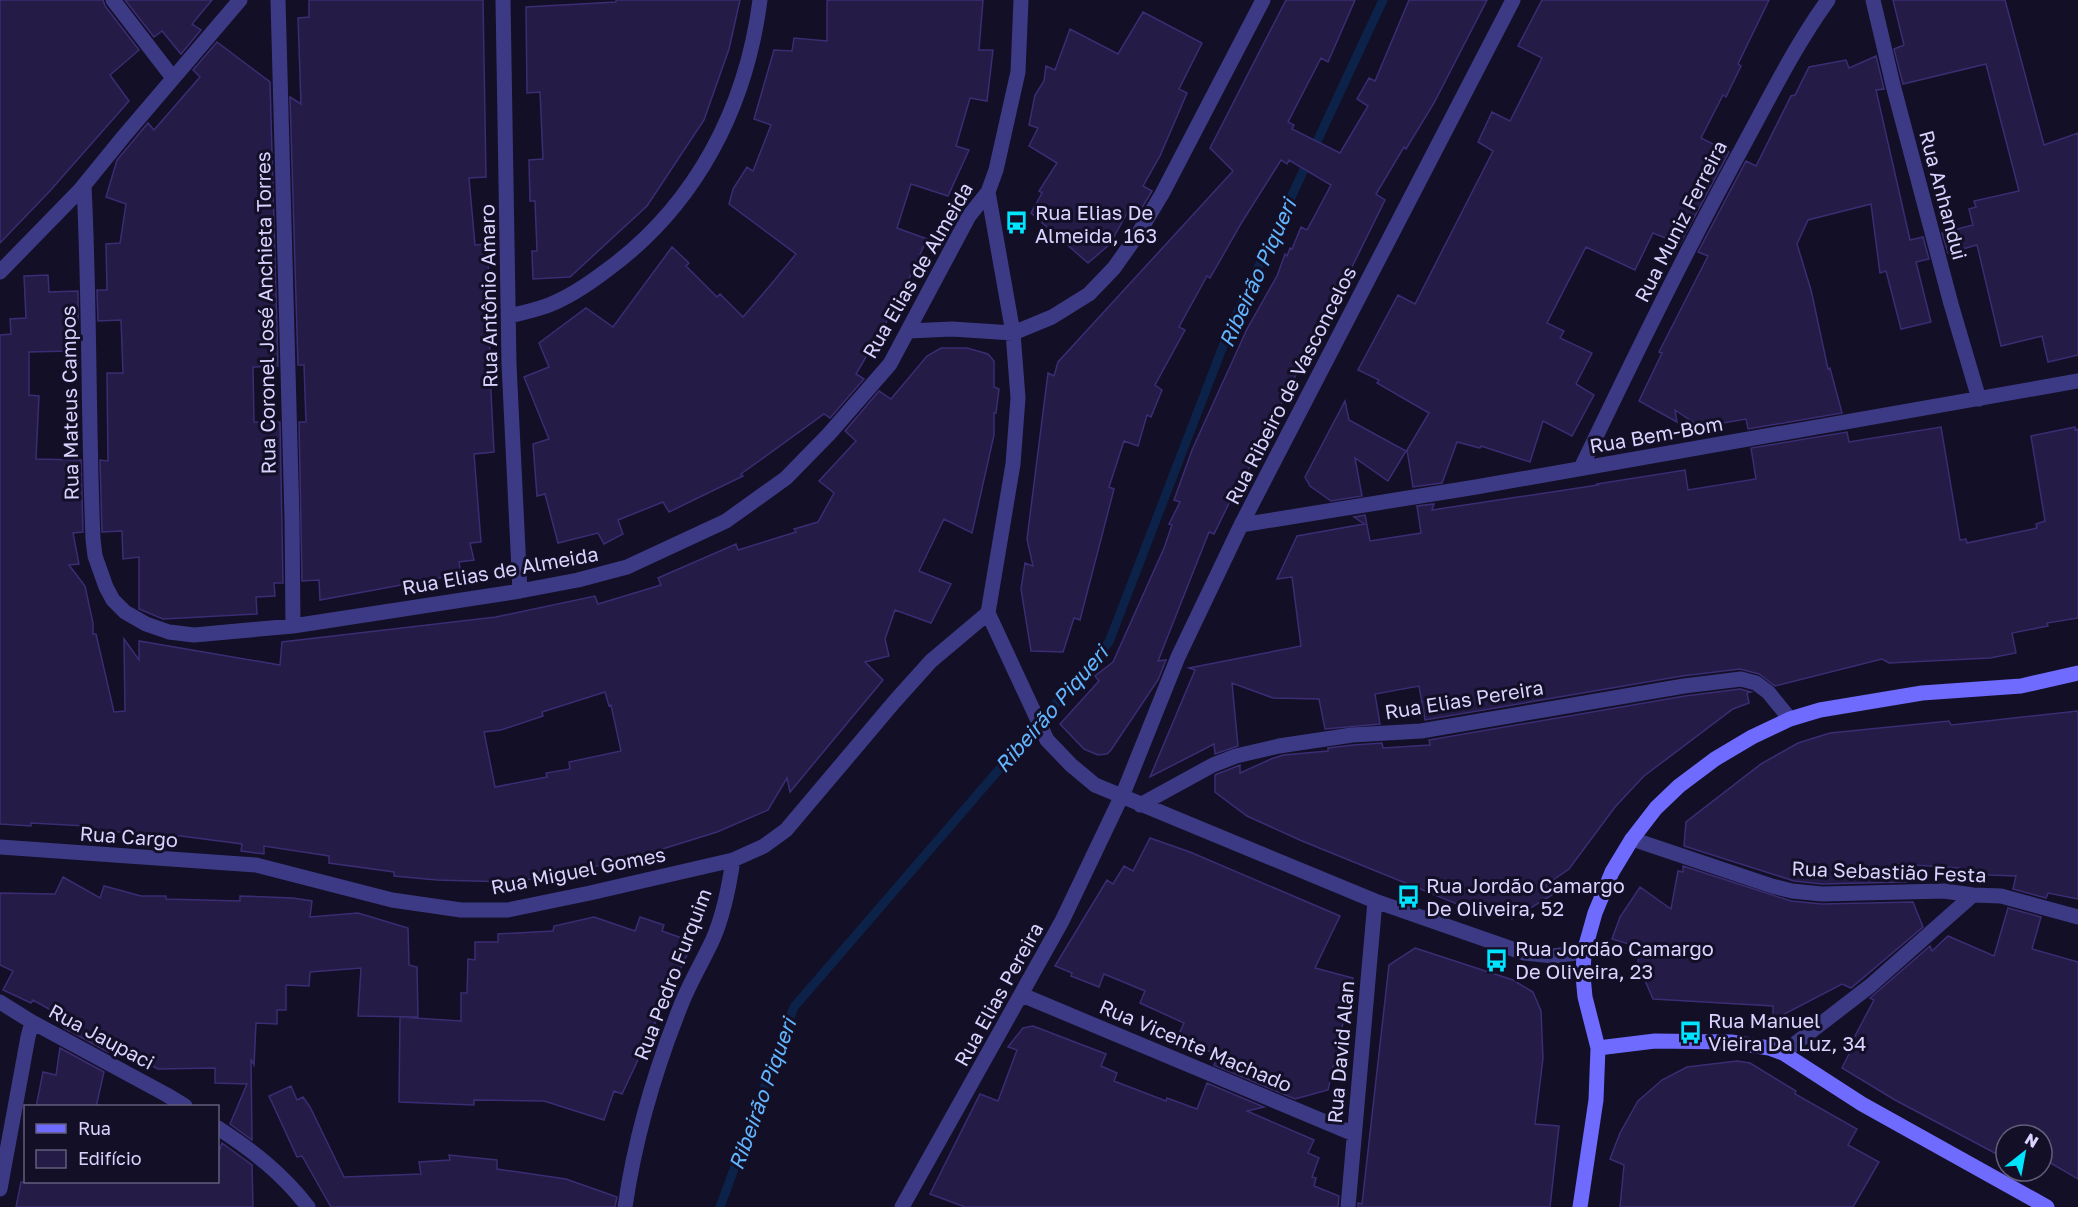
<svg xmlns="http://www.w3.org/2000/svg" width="2078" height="1207" font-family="'Golos Text',sans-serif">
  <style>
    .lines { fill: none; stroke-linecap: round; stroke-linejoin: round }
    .stream { stroke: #0c2248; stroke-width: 9 }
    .building { fill: #241b47; stroke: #3b2d73; stroke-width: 1.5; fill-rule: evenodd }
    .street { stroke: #3d3a85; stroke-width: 15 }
    .secondary { stroke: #6f6bff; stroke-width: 15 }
    .labels { text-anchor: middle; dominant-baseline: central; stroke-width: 6; stroke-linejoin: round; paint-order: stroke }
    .street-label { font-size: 20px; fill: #d9d4ff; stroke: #130f26 }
    .poi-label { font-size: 20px; fill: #d9d4ff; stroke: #130f26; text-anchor: start }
    .water-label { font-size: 21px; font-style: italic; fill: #62b6ff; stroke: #130f26 }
  </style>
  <rect width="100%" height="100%" fill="#130f26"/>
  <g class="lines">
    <!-- stream -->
    <path class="stream" d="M720,1207L794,1007L1109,642L1230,328L1383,0"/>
  </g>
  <!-- building -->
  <path class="building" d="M0,0H103L105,6L139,50L110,75L129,101L49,192L0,243Z
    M125,0H212L192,24L201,30L181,54L162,31L154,37Z
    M309,0H483L486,177L469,178L475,245L488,244L490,373L494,452L474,454L481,542L470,543L474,560L459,562L461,574L320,600L319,580L302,581L299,422H306L304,365H298L290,97L301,104L298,18L309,17Z
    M616,0H740L729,49L704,120L647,206L570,277L533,279L532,251H537L535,201H530L529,160L543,159L540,92L527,93L526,7L616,2Z
    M829,0H983L979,50H993L987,101L970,98L956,146L969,150L948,196L911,184L897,228L927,239L893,314H891L856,374L864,379L830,418L824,414L741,474L743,476L669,512L663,502L618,520L623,534L604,544L598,533L558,543L545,494L537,496L533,444L549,439L524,377L549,367L539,343L586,308L613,327L672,247L689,263L686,266L717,297L720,294L743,317L768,288L796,254L729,204L733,189L747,167L753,171L771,125L754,119L774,50L792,51L794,38L827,41V1Z
    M1286,0H1355L1328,62L1321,58L1288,122L1294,125L1292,129L1340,153L1368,106L1357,99L1369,78L1375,81L1409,0H1487L1434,103L1406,149L1404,147L1376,194L1385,200L1350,271L1348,269L1326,319H1324L1238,490L1236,489L1214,534L1209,532L1158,661L1166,660L1158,680L1111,750L1107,754L1098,755L1084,749L1060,724L1099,681L1095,676L1113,662L1164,548L1172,525L1169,524L1180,502L1174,500L1192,450L1247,329L1277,276L1285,254L1287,256L1290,248L1292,249L1301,227L1307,230L1331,185L1289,160L1287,164L1281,160L1242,222L1210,278L1207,276L1179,327L1185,330L1155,385L1162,390L1151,417L1147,415L1138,446L1124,441L1109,487L1114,489L1080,620L1074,618L1063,652L1031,651L1021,589L1025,563L1033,566L1027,539L1048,373L1054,376L1058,362L1233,171L1210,148Z
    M1542,0H1769L1738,64L1741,66L1726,97L1723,95L1701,138L1729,152L1680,244L1653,233L1635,270L1586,247L1547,323L1564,331L1560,338L1592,353L1576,384L1594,395L1572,436L1543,421L1530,462L1481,446L1480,448L1457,442L1442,483L1413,487L1407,450L1429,413L1377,383L1379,380L1358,370L1398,295L1415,304L1493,151L1478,142L1492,112L1510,121L1542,58L1518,46Z
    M1893,0H2005L2044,145L2078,133V355L2048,362L2042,336L2001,346L1977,245L1948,253L1942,233L1973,225L1969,209L1976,207L1974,201L2019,191L1986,64L1903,84L1894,49L1904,45Z
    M1143,12L1202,43L1179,89L1187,93L1160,156L1143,186L1152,191L1140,211L1131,206L1110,244L1088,263L1031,213L1042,193L1039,191L1057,163L1029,146L1038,128L1029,125L1035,95L1044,81L1046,66L1055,70L1070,29L1118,54Z
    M217,42L270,82L278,366L253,367L254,422H280L283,583H274L275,596L256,597L257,614L163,619L139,609V557L123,559L122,531L102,532L100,460L108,461L107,373H123L121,320L98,321L97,290H107L106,244L120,243L126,204L106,197L117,160L148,123L154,130L200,77L193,70Z
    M1876,56L1884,89L1876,90L1910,240L1923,237L1929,259L1916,262L1931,322L1901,329L1886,271L1880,273L1871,204L1808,220L1797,244L1811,290L1828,369L1830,368L1842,413L1748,429L1746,419L1700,427L1675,410L1677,422L1639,401L1662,353L1659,352L1708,256L1698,252L1746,161L1756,166L1791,96L1795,95L1809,67L1846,60L1849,68Z
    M48,275L49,292L78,291V321H71V351L29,352V395L39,396L36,459L81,460L83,532L73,533L79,564L69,565L85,586L93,623V634H96L114,712L125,711L124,639L139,660V641L280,665L282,642L496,617L595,596L598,604L661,585L658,578L736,544L738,550L796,532L794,529L818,522L834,493L819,481L856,441L845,431L879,391L891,399L927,356L941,348H967L988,354L994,361V387L999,389L996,413H994V435L972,533L944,519L919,571L951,584L931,623L895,610L885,639L889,656L865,662L883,680L790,792L787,778L768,810L717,832L643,855L567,873L514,882L437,880L394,876V872L329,863V856L264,846V854L241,851L242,844L173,835L86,830V826L31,823V826L0,824V335L11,334L10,319L26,318L24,276ZM605,692L609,706L611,705L621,751L569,762L570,769L546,773L547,777L495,787L484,732L501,730L543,716L542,712Z
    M1345,401L1349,420L1406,451L1388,481L1355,458L1362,496L1331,501L1310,486L1305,477Z
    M1941,427L1960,540L1966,539L1967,543L2037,528L2036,524L2045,521L2031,436L2075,427V430L2078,429V618L2047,623L2048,626L2012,633L2016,653L1990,658L1889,663L1882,659L1775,686L1759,674L1740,669L1682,676L1425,720L1419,686L1375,694L1380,724L1325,729L1319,699L1273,698L1232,683L1238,746L1215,754L1214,744L1150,777L1195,670L1189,668L1301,646L1292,577L1277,579L1297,536L1364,524L1354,517L1365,515L1370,541L1421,533L1417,506L1434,504L1432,510L1598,485L1597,484L1685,470L1688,490L1756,479L1751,448L1847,432L1849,442Z
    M1740,689L1751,692L1747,693L1749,703L1733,709L1644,776L1615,807L1569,869L1546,885L1552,895L1512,919L1506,907L1489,917L1302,841L1247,816L1215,792V775L1217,774L1240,765V773L1271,759L1283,755L1328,751V748L1353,745L1382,743L1383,748L1430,745L1429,740L1685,696Z
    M2078,711V899L2048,893L2046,898L2013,889L2016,876L1989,875L1959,868L1899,864L1906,882L1822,884L1794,881L1684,846L1686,822L1761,764L1798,743L1830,733L1949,721L1951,725Z
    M1150,838L1190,852L1340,916L1315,968L1353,978L1328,1090L1295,1099L1214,1065L1218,1055L1177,1038L1184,1023L1140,1003L1145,991L1104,974L1099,987L1071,976L1072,973L1055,966L1107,880L1113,884L1124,866L1133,871Z
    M1683,866L1791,901L1822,904L1913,902L1923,927L1851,988L1842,984L1773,1020V1006L1653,999L1638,964L1639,947L1612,939L1620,917L1640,887L1671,909L1678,871L1683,872Z
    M63,877L100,898L104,886L141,896H166V899L240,901V896L293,898L312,901L310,917L358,913L408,928L409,965L417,967L418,1017L358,1016L361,968L310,972L309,986L286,985V1010H277V1024L256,1023L254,1065L251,1059L252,1140L230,1124L247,1084L215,1083V1068L158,1069L110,1043L108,1052L64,1028L65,1018L33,1000L31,1003L3,990L13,971L0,965V893L55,894Z
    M2008,908L2041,917L2032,949L2078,962V1179L2042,1158V1135H2006V1159L1895,1100L1842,1068L1851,1050L1848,1049L1874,1000L1870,998L1930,946L1932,951L1948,936L1994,956Z
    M594,917L635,931L640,917L664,925L662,931L693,942L622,1094L614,1091L604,1120L544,1101L474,1100V1105L399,1102L400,1017L461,1021V993H467L468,959L475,960V942H498V934L553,931L554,926Z
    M1415,948L1513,980L1533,992L1541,1011L1543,1058L1535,1124L1559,1126L1550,1207H1358V1203L1362,1204L1389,965Z
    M1033,1026L1106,1054L1101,1066L1117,1073L1114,1081L1166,1101L1167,1098L1197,1109L1207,1083L1264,1107L1247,1111L1314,1140L1308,1153L1319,1158L1312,1177L1316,1178L1314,1186L1339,1196L1338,1207H965L930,1194L980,1094L998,1101L1017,1050L1008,1047L1023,1028Z
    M60,1048L104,1072L96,1107H36L43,1072L56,1075Z
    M1737,1061L1750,1063L1796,1091L1795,1094L1857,1129L1848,1145L1879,1162L1853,1207H1620L1624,1165L1610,1159L1620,1133L1638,1101L1662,1080L1687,1067Z
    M291,1086L297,1100L303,1097L310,1107L344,1177L421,1174L419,1162L450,1160L449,1155L497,1160V1169L566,1179L617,1197L615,1207H331L302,1156L297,1157L269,1096Z
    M222,1143L252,1165L253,1207H16L21,1182H218V1154Z"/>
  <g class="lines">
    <!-- street -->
    <path class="street" d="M113,0L173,78
      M278,0L292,519L293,626
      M503,0L509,364L520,591
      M1873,0L1893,85L1951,304L1979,399
      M84,186C90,304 88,422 93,539L95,556L106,587L113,600L125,612L146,624L169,632L194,635L293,626L520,591L578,580L627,567L726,521L786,478L829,434L890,364L969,216L988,192L996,170L1018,72L1021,0
      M988,192L1013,333L1018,398L1013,464L988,613L1047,740L1071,765L1095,785L1375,901L1524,953L1553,956L1584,952
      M0,272L80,190L124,136L240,0
      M509,316C522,313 536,310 549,305C569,297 590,283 607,270C696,205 746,108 760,0
      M909,331L952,329L1013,333L1052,317L1089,294L1114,268L1138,234L1162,194L1263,0
      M1581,468C1632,361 1684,254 1741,150C1769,99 1794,47 1828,0
      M1241,525L1476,487L2078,381
      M1140,805L1213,765L1236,756L1279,746L1352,735L1421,731L1684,686L1741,679L1756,683L1768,692L1790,719
      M1632,839L1772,886L1792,891L1822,894L1944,891L1973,895L2001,896L2078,917
      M0,847L256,865L392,900L461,910H508L590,893L733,860L764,846L786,830L895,701L931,661L988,613
      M1022,995L1354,1134
      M0,1002L32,1022L167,1095L185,1106
      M1783,1053L1870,986L1973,895
      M218,1128C252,1150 283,1174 308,1207
      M0,1189L28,1037L32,1022
      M625,1207C635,1138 655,1070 681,1005C690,982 703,961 713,939C724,914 729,887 733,860
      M902,1207L1062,921L1125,789L1178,657L1241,525L1513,0
      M1348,1207L1375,901"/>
    <!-- secondary -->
    <path class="secondary" d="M1598,1048L1655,1041L1731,1042L1769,1048L1783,1053L1862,1104L2047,1207
      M1580,1207L1596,1100L1598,1048L1585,997L1583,976L1584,952L1595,913L1612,872L1632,839L1656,808L1679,786L1715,759L1752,737L1790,719L1820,710L1922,693L2021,686L2078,673"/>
  </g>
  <!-- icons -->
  <defs>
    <symbol id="bus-bare" viewBox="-9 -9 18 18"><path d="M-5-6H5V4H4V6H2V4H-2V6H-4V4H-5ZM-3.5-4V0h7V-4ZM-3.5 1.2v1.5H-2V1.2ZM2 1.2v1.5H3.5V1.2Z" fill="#00e5ff" stroke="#130f26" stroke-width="2.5" paint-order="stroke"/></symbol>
  </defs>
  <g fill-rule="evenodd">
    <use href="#bus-bare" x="1000" y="206" width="33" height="33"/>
    <use href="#bus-bare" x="1392" y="880" width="33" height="33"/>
    <use href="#bus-bare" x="1480" y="944" width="33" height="33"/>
    <use href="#bus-bare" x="1674" y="1016" width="33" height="33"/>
  </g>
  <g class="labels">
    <!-- street labels -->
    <g class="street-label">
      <text transform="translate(1944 195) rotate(75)">Rua Anhandui</text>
      <text transform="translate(1680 221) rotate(-63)">Rua Muniz Ferreira</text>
      <text transform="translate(917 270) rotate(-60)">Rua Elias de Almeida</text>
      <text transform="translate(488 296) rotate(-91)">Rua Antônio Amaro</text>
      <text transform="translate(265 313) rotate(-91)">Rua Coronel José Anchieta Torres</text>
      <text transform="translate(1290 385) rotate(-63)">Rua Ribeiro de Vasconcelos</text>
      <text transform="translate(69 403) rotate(-91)">Rua Mateus Campos</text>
      <text transform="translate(1656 434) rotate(-10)">Rua Bem-Bom</text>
      <text transform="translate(500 570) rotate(-10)">Rua Elias de Almeida</text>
      <text transform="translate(1464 699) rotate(-9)">Rua Elias Pereira</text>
      <text transform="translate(129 836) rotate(4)">Rua Cargo</text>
      <text transform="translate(578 870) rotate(-11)">Rua Miguel Gomes</text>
      <text transform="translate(1889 871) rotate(2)">Rua Sebastião Festa</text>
      <text transform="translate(672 974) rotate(-69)">Rua Pedro Furquim</text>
      <text transform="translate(998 994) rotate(-61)">Rua Elias Pereira</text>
      <text transform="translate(102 1036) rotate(28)">Rua Jaupaci</text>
      <text transform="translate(1196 1045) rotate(23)">Rua Vicente Machado</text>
      <text transform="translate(1340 1052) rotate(-85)">Rua David Alan</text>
    </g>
    <!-- poi labels -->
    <g class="poi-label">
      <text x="1035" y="212">Rua Elias De<tspan x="1035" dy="23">Almeida, 163</tspan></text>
      <text x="1426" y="885">Rua Jordão Camargo<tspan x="1426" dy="23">De Oliveira, 52</tspan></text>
      <text x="1515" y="948">Rua Jordão Camargo<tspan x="1515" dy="23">De Oliveira, 23</tspan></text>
      <text x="1708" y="1020">Rua Manuel<tspan x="1708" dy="23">Vieira Da Luz, 34</tspan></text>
    </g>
    <!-- water labels -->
    <g class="water-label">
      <text transform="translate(1257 273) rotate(-66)">Ribeirão Piqueri</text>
      <text transform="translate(1051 709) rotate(-49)">Ribeirão Piqueri</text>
      <text transform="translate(762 1094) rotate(-70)">Ribeirão Piqueri</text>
    </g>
  </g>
  <!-- legend -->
  <rect x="24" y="1105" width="195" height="78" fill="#130f26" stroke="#625e7d" stroke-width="1.5"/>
  <rect x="36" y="1124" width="30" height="9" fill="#6f6bff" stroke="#625e7d" stroke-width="1.5"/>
  <text x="78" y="1135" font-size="18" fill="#d9d4ff">Rua</text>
  <rect x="36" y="1150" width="30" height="18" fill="#241b47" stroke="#625e7d" stroke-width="1.5"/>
  <text x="78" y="1165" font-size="18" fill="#d9d4ff">Edifício</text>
  <!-- north arrow -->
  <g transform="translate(2024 1153) rotate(31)"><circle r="28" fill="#130f26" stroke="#625e7d" stroke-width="1.5"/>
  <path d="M0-4.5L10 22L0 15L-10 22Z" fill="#00e5ff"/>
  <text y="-9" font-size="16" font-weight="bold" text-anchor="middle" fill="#d9d4ff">N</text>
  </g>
</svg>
